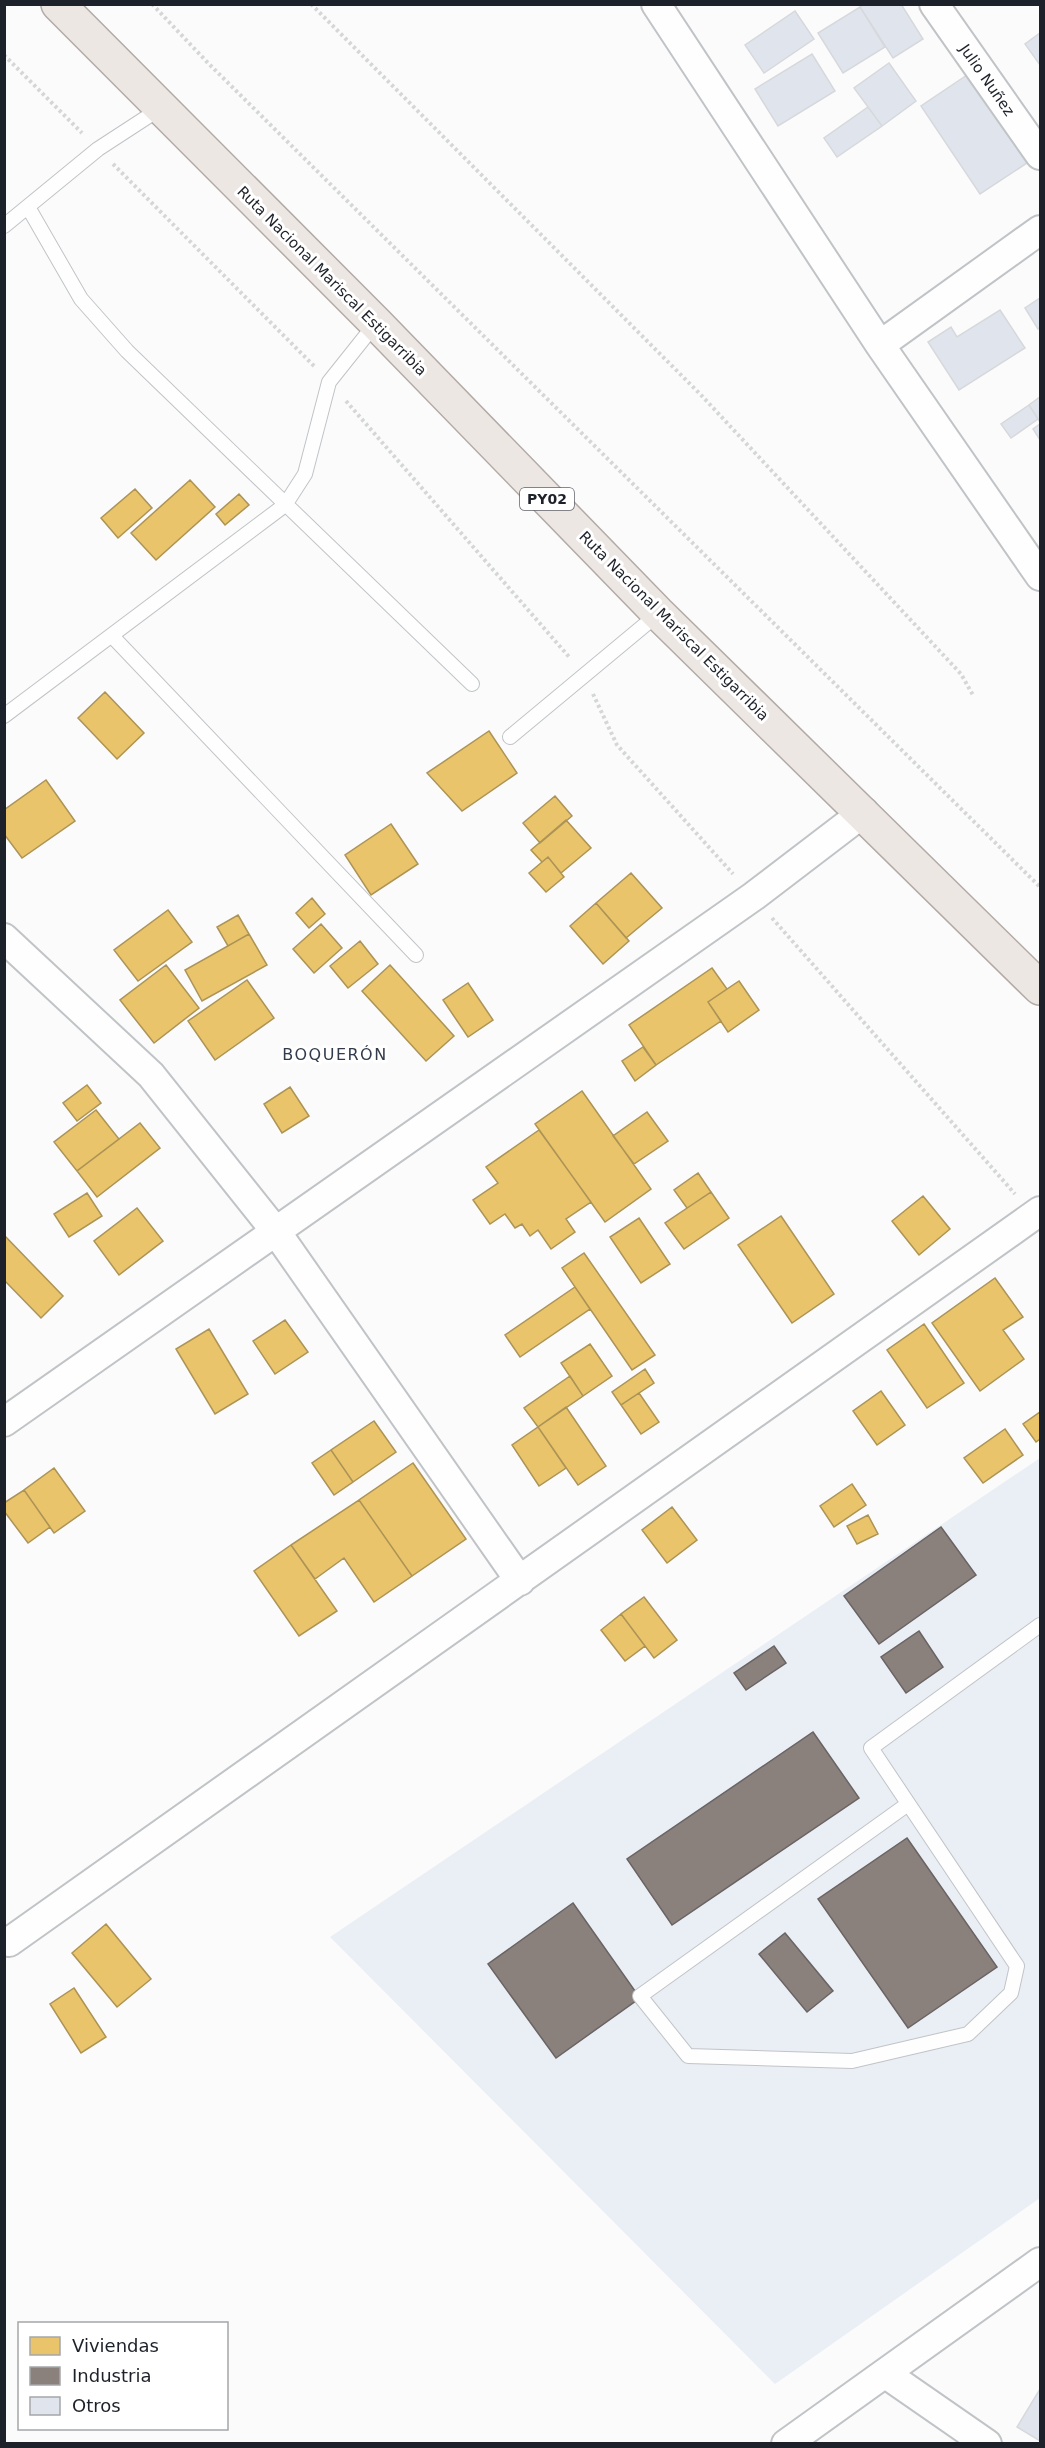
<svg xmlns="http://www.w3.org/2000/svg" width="1045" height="2448" font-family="'DejaVu Sans',sans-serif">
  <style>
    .built { fill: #eaeef5 }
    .homes { fill: #e9c46a; stroke: #ac9356; stroke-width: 1.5 }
    .industry { fill: #8a817c; stroke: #696463; stroke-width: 1.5 }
    .building { fill: #e0e5ed; stroke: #d6d8dc; stroke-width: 1.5 }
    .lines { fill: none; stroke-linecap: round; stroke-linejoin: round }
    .service-casing { stroke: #c1c4c7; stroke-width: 16 }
    .minor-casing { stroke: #c1c4c7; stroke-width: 32 }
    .primary-casing { stroke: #b3aaa6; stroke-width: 36 }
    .path { stroke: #d5d6d6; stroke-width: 4; stroke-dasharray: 3 3; stroke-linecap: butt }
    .service { stroke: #fefefe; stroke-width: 14 }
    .minor { stroke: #fefefe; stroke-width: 28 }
    .primary { stroke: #ede7e4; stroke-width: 33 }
    .labels { text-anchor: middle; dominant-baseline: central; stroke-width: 6; stroke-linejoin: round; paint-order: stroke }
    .shield { fill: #fff; stroke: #616469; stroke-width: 1.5 }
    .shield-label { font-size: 14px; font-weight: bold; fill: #1d2129 }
    .street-label { font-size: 15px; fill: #1d2129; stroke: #fff }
    .neighbourhood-label { font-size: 16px; letter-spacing: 1.5px; fill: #313b4b; stroke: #fff }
  </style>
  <rect width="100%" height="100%" fill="#fbfbfb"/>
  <!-- built -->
  <path class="built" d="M1040,1458V2198L775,2384L330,1937Z"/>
  <!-- homes -->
  <path class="homes" d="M190,480L215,507L156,560L131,533Z
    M135,489L152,508L118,538L101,518Z
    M239,494L249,505L225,525L216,514Z
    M105,692L144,733L117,759L78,718Z
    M489,731L517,773L462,811L427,773Z
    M46,780L75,821L22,858L4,834V810Z
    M555,796L572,816L540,843L523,823Z
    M566,820L591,848L561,873L548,857L542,862L531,850Z
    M391,824L418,864L371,895L345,855Z
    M548,857L564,877L546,892L529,873Z
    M631,873L662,908L626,938L596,903Z
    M312,898L325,914L309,928L296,913Z
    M596,903L629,941L603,964L570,926Z
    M168,910L192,942L138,981L114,950Z
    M238,915L249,934L228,946L217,927Z
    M321,924L342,948L314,973L293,949Z
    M249,934L267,965L202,1001L185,970Z
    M360,941L378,964L348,988L330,966Z
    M166,965L199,1008L154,1043L120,1000Z
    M390,965L454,1036L426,1061L362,991Z
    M712,968L727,989L708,1002L721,1021L656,1065L629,1025Z
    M247,980L274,1018L215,1060L188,1021Z
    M739,981L759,1010L728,1032L708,1002Z
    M468,983L493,1020L468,1037L443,1000Z
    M643,1047L656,1065L635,1081L622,1061Z
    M87,1085L101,1103L77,1121L63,1103Z
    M290,1087L309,1116L282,1133L264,1104Z
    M582,1091L651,1189L605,1222L535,1124Z
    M96,1110L119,1139L77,1171L54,1142Z
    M647,1112L668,1141L634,1164L613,1136Z
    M140,1123L160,1148L97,1197L77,1171Z
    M539,1130L591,1202L566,1219L575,1232L551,1249L538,1230L530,1236L522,1224L515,1228L505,1214L490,1224L473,1200L498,1183L486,1167Z
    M698,1173L711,1192L687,1208L674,1190Z
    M711,1192L729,1218L684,1249L665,1223Z
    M87,1193L102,1216L69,1237L54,1214Z
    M923,1196L950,1229L919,1255L892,1221Z
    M137,1208L163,1241L119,1275L94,1241Z
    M781,1216L834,1294L792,1323L738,1245Z
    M639,1218L670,1264L641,1283L610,1237Z
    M4,1235L63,1296L41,1318L4,1280Z
    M584,1253L655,1355L632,1370L562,1268Z
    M995,1278L1023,1317L1003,1330L1024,1359L980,1391L932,1323Z
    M575,1287L590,1309L520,1357L505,1335Z
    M285,1320L308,1352L275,1374L253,1341Z
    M924,1324L964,1383L927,1408L887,1350Z
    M209,1329L248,1394L215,1414L176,1349Z
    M590,1344L612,1376L583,1396L561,1363Z
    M645,1369L654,1383L621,1405L612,1392Z
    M570,1376L583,1396L538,1427L524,1408Z
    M881,1391L905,1425L877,1445L853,1411Z
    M639,1393L659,1422L641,1434L621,1405Z
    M566,1407L606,1466L578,1485L538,1427Z
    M1040,1412V1439L1036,1442L1023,1424Z
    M374,1421L396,1452L353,1482L331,1450Z
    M538,1427L566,1468L539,1486L512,1445Z
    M1005,1429L1023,1455L983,1483L964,1458Z
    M331,1450L353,1482L334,1495L312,1463Z
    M413,1463L466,1539L412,1576L359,1500Z
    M54,1468L85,1511L54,1533L24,1490Z
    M852,1484L866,1505L834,1527L820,1506Z
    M24,1490L50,1527L28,1543L4,1511V1503Z
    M359,1500L412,1576L374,1602L344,1558L315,1579L291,1545Z
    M672,1507L697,1540L667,1563L642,1530Z
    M868,1515L878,1534L857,1544L847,1526Z
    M291,1545L337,1611L299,1636L254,1571Z
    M644,1597L677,1640L654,1658L621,1614Z
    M621,1614L645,1646L625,1661L601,1630Z
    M106,1924L151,1979L117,2007L72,1953Z
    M74,1988L106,2037L81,2053L50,2004Z"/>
  <!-- industry -->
  <path class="industry" d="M941,1527L976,1575L879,1644L844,1596Z
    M919,1631L943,1667L906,1693L881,1657Z
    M774,1646L786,1663L746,1690L734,1673Z
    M813,1732L859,1798L672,1925L627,1859Z
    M907,1838L997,1967L908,2028L818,1899Z
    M573,1903L640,1998L556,2058L488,1964Z
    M785,1933L833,1991L807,2012L759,1954Z"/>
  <!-- building -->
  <path class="building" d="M864,4H901L923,39L893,58L860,7Z
    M860,7L885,47L843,73L818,33Z
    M795,11L814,39L764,73L745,45Z
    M1040,33V65L1025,44Z
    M812,54L835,91L778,126L755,89Z
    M889,63L916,101L882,126L854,88Z
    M970,73L1030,161L980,194L921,106Z
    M868,107L882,126L837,157L824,138Z
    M1040,298V327L1038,329L1025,308Z
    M1000,310L1025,348L959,390L928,342L951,327L957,337Z
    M1040,397V422L1029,405Z
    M1029,405L1038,419L1011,438L1001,424Z
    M1040,424V440L1033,429Z
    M1040,2389V2441L1017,2427Z"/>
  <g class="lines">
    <defs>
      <path id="service" d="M28,207L81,299L127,351L472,684
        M4,226L98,149L161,108
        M112,636L416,955
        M4,716L285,505L305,474L329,382L376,323
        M510,737L658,614
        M908,1804L640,1996L688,2056L852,2061L968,2034L1011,1993L1017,1966L871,1748L1040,1625"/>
      <path id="minor" d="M656,4L880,345L1040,576
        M934,4L1040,155
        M880,345L1040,230
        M4,938L151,1075L277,1233L520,1581
        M4,1422L754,896L864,812
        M9,1942L1040,1211
        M886,2374L987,2444
        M786,2444L1040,2262"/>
      <path id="primary" d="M58,4L376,323L658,613L1040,988"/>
    </defs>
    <!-- service casing -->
    <use href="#service" class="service-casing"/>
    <!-- minor casing -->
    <use href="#minor" class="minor-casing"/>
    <!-- primary casing -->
    <use href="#primary" class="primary-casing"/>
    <!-- path -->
    <path class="path" d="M152,4L208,63L1040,887
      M311,4L702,396L961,674L974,697
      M4,55L82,133
      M113,164L315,367
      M346,401L570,658
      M593,694L617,745L733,874
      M772,918L1015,1194"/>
    <!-- service -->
    <use href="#service" class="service"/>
    <!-- minor -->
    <use href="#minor" class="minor"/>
    <!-- primary -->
    <use href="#primary" class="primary"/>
  </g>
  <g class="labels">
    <!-- shield labels -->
    <rect class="shield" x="520" y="488" width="54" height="22" rx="4.5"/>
    <g class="shield-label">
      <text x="547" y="499">PY02</text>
    </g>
    <!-- street labels -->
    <g class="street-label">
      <text transform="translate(987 80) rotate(55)">Julio Nuñez</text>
      <text transform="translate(332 281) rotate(45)">Ruta Nacional Mariscal Estigarribia</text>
      <text transform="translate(674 626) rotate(45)">Ruta Nacional Mariscal Estigarribia</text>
    </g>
    <!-- neighbourhood labels -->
    <g class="neighbourhood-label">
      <text x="335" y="1054">BOQUERÓN</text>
    </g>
  </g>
  <!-- border -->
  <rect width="1045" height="2448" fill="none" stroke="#1d2129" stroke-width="12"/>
  <!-- legend -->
  <rect x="18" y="2322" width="210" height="108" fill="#ffffff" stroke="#a5a6a9" stroke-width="1.5"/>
  <rect x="30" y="2337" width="30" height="18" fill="#e9c46a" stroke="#a5a6a9" stroke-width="1.5"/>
  <text x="72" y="2352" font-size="18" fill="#1d2129">Viviendas</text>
  <rect x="30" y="2367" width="30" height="18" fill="#8a817c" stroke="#a5a6a9" stroke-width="1.5"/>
  <text x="72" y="2382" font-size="18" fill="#1d2129">Industria</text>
  <rect x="30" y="2397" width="30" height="18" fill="#e0e5ed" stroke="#a5a6a9" stroke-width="1.5"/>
  <text x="72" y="2412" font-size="18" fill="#1d2129">Otros</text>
</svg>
